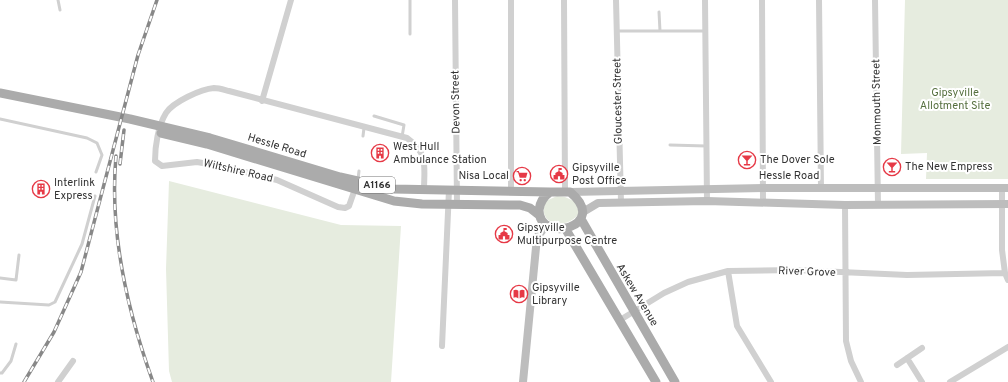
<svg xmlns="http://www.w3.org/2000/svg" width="1008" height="382" font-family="Overpass,sans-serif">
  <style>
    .green { fill: #e6ecdf }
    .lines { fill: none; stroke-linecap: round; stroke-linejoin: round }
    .lane { stroke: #d0d0d0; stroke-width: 3 }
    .street { stroke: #d0d0d0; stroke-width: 6 }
    .secondary { stroke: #bdbdbd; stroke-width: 8 }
    .primary { stroke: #ababab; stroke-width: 9 }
    .rail-casing { stroke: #888; stroke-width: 3.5 }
    .rail { stroke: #fff; stroke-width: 2; stroke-dasharray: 6; stroke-linecap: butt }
    .labels { text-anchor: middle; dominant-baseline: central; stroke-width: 4; stroke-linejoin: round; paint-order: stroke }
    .shield { fill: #fff; stroke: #707070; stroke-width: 1 }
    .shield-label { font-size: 10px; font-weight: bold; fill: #333 }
    .park-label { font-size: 11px; fill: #56703f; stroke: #fff }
    .street-label { font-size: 11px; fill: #333; stroke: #fff }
    .poi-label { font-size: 11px; fill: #333; stroke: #fff; text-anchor: start }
  </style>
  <rect width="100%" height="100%" fill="#fff"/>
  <!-- green -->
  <path class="green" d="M905,0H1008V179H926L927,153L901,154Z
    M169,181L341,225L401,226L391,382H172L169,371L166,269Z
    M557,196L565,197L576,202L579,213C568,231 535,226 546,201Z"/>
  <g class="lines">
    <!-- lane -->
    <path class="lane" d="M58,0L60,10
      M659,12L660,31
      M617,31H706
      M410,34V0
      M374,116L404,125L402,137
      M0,119L87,138L97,143L102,155L96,172
      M363,136L364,128
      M670,145L706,146
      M358,179L359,171
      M0,278L16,280L19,255
      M0,302L49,305L55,302L82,244L95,196
      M0,373H2L11,361L16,344"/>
    <!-- street -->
    <path class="street" d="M455,0L457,204
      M564,0L565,191
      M616,0L621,202
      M705,0L707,201
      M762,0L763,202
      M819,0L821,188
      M875,0L878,205
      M262,101L291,0
      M356,186L349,206L345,208L338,207L277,180L225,167L197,162L162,166L155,161C155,146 158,126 166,113C173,102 201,89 214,88C219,88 225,90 229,91L407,138C429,154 424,166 424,191
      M1002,188V250L1005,273L1008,280
      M511,192V0
      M845,205L846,341L851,361L861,382
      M728,271L737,326L771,382
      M620,320L664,293L688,282L728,271L796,270L907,275L1005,273
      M442,346L449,190
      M907,358L922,382
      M897,365L922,348
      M58,382L73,361
      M950,382L1008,347"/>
    <!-- secondary -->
    <path class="secondary" d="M570,192L763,188H1008
      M583,212L598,203L707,201L845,205L1008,204
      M523,382L537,237L547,225"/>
    <!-- primary -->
    <path class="primary" d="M0,93L130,119L210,138L340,177L393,189L550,192
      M161,133L207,144L394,201L422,204L520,205L530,208L539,215
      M550,192H570C611,226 539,245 539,210C540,202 543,197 550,192Z
      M581,219L675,382
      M565,228L656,382"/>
    <defs>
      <path id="rail" d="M116,156C109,233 127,310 153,382
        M120,164L124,130
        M24,382L54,332L81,272L138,55L157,0"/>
    </defs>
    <!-- rail casing -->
    <use href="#rail" class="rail-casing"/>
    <!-- rail -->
    <use href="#rail" class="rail"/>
  </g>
  <!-- icons -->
  <defs>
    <symbol id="building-ring" viewBox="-11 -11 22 22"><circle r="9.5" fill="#fff" stroke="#e63946" stroke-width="1.5"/><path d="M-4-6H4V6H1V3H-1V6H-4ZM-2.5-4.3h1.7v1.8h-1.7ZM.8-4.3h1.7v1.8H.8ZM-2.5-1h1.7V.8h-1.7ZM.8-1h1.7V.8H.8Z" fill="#e63946"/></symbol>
    <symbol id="bar-ring" viewBox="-11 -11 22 22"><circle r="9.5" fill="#fff" stroke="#e63946" stroke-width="1.5"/><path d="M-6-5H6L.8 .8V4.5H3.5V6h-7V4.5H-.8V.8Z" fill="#e63946"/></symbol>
    <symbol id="civic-ring" viewBox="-11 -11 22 22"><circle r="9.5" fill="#fff" stroke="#e63946" stroke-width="1.5"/><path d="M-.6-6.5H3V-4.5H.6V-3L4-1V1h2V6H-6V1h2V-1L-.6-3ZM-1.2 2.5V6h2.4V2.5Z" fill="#e63946"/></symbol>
    <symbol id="supermarket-ring" viewBox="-11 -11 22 22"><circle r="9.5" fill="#fff" stroke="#e63946" stroke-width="1.5"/><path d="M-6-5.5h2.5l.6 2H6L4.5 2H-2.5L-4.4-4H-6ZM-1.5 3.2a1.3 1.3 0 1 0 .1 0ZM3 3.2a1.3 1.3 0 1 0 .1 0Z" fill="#e63946"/></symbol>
    <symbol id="library-ring" viewBox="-11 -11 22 22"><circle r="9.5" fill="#fff" stroke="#e63946" stroke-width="1.5"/><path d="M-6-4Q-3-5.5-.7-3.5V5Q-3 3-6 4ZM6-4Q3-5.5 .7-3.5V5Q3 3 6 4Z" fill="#e63946"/></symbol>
  </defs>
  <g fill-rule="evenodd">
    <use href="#building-ring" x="370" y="143" width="20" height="20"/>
    <use href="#bar-ring" x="737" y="150" width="20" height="20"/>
    <use href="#bar-ring" x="882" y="157" width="20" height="20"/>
    <use href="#civic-ring" x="549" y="164" width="20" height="20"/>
    <use href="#supermarket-ring" x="512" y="166" width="20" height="20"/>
    <use href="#building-ring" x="31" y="179" width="20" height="20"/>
    <use href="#civic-ring" x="494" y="224" width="20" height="20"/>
    <use href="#library-ring" x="509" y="284" width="20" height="20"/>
  </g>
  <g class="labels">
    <!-- shield labels -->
    <rect class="shield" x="359" y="177" width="36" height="16" rx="3"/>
    <g class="shield-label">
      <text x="377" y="185">A1166</text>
    </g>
    <!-- park labels -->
    <g class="park-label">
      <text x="955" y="93">Gipsyville<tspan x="955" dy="13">Allotment Site</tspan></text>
    </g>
    <!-- street labels -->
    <g class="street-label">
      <text transform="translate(618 101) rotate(-91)">Gloucester Street</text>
      <text transform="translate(456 102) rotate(-91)">Devon Street</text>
      <text transform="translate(877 102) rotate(-91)">Monmouth Street</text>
      <text transform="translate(277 146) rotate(17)">Hessle Road</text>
      <text transform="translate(238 171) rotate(13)">Wiltshire Road</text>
      <text x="789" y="176">Hessle Road</text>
      <text transform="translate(807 272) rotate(2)">River Grove</text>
      <text transform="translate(637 295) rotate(59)">Askew Avenue</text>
    </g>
    <!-- poi labels -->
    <g class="poi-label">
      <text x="393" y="147">West Hull<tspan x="393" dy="13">Ambulance Station</tspan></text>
      <text x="760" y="160">The Dover Sole</text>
      <text x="905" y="167">The New Empress</text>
      <text x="572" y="168">Gipsyville<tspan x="572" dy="13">Post Office</tspan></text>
      <text x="509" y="176" text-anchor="end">Nisa Local</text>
      <text x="54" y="183">Interlink<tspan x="54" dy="13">Express</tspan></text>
      <text x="517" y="228">Gipsyville<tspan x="517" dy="13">Multipurpose Centre</tspan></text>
      <text x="532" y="288">Gipsyville<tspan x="532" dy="13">Library</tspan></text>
    </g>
  </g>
</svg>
